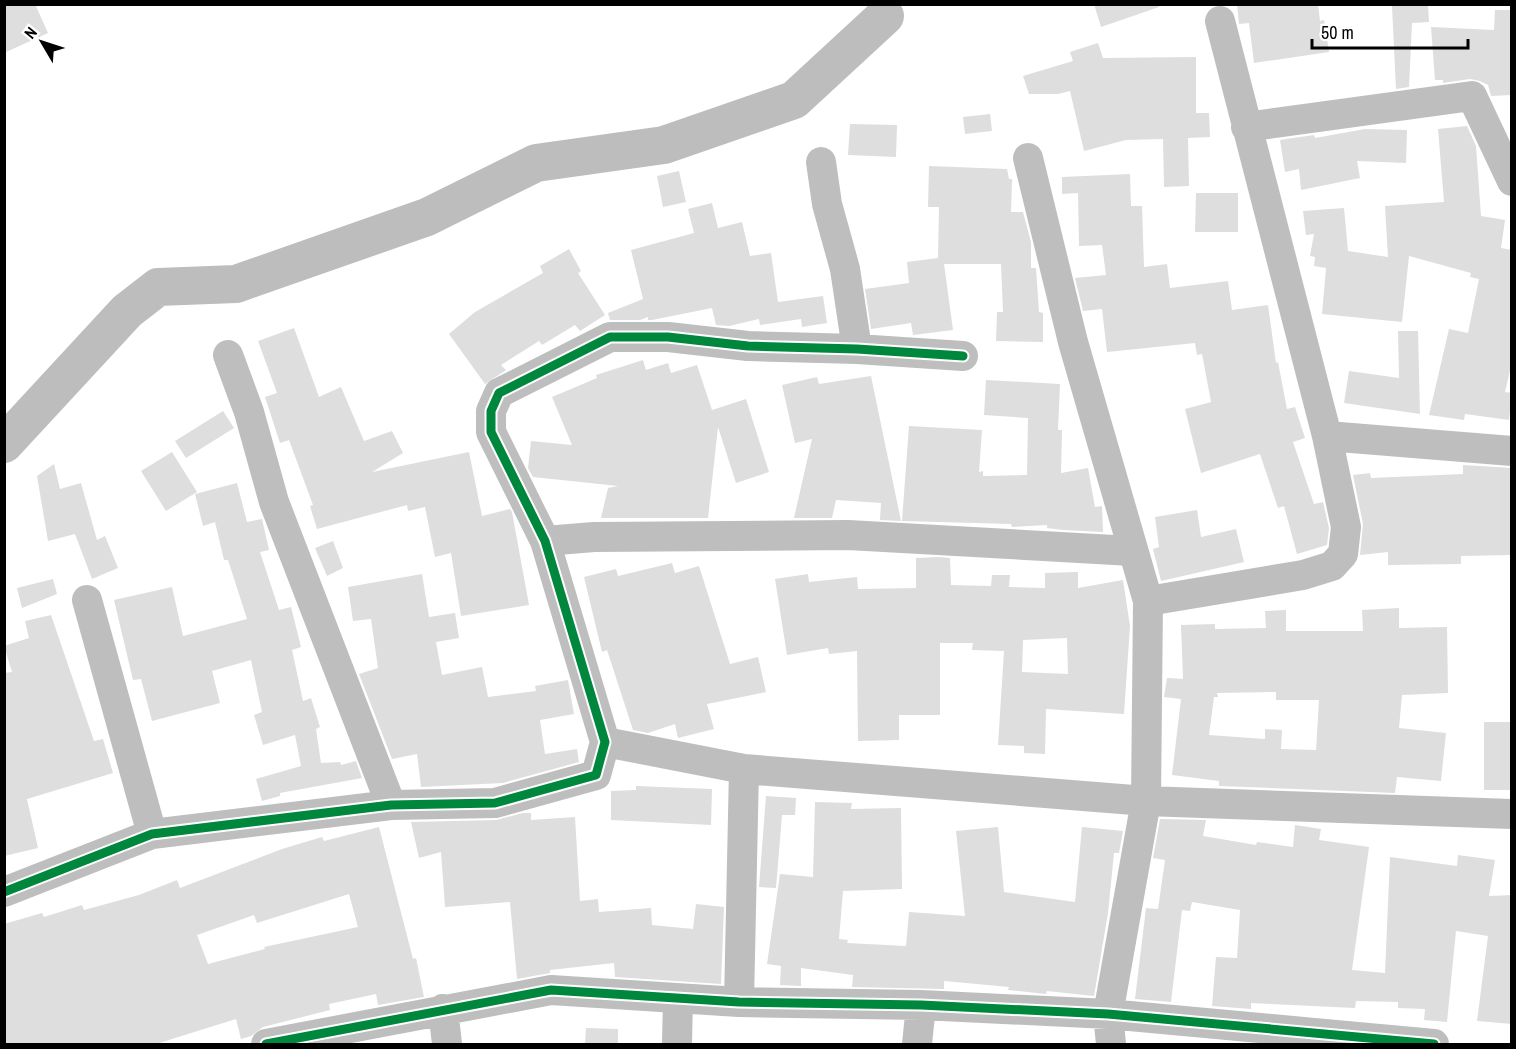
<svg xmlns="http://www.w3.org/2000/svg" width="1516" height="1049" font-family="'Archivo Narrow',sans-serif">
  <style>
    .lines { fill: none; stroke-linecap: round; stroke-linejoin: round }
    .river { stroke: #bdbdbd; stroke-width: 38 }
    .building { fill: #dedede; fill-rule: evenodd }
    .minor { stroke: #bebebe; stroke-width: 30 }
    .cycleway-casing { stroke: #fff; stroke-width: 13 }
    .cycleway { stroke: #00873e; stroke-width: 9 }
  </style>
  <rect width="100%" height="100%" fill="#fff"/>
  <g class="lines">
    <!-- river -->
    <path class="river" d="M4,444L127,311L158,287L236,284L427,217L536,163L664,145L794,100L885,16"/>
  </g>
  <!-- building -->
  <path class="building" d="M4,4H35L48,33L4,53Z
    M1094,4H1159V7L1101,27Z
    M1237,4H1318L1320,21L1324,20L1329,52L1254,63L1249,23L1239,24Z
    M1428,4L1429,22L1412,23L1409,87L1396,89L1392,6Z
    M1495,10H1512V95L1491,96L1488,85L1480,81L1470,79L1443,83V80H1435L1431,27L1494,30Z
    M1098,43L1103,58L1196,57V113H1209L1210,137L1188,138L1189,186L1164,187L1163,139L1126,140L1084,151L1070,91L1058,94H1029L1023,76L1073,61L1070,52Z
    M990,114L992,131L965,134L963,117Z
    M850,124L897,125L896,157L848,155Z
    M1467,126L1476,146L1481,216L1505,220L1501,248L1512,250V362L1505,392L1512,393L1509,420L1465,414L1464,420L1429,415L1449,329L1468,333L1479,279L1470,277L1471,273L1409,256L1402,322L1322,314L1326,268L1314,266L1315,257L1310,256L1314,234L1306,235L1303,211L1344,208L1348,251L1388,257L1385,206L1444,202L1438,129Z
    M1365,129L1407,130L1406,163L1357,161L1360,178L1301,190L1299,169L1285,172L1280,140L1314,135L1315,138Z
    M929,166L1007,169L1009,179H1012L1011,212H1023L1031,242V268H1036L1039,312L1043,313V342L996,341L997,312H1003L1001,264H944L953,330L913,335L911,323L871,329L865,289L909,283L907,262L938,258L939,207H928Z
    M679,171L686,202L663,207L657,176Z
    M1130,174L1131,206H1142L1144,267L1167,264L1170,288L1228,281L1232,310L1268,305L1276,363L1278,362L1287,409L1295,407L1305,438L1293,442L1314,504L1323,502L1329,528L1327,545L1297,554L1284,506L1278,508L1260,454L1201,473L1185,409L1211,402L1202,354L1197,355L1195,343L1107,352L1102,309L1083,311L1075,278L1106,275L1102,245L1079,246L1078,193L1062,194V177Z
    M1196,193H1238V232H1195Z
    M712,203L718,228L742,222L750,256L771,253L778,302L823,296L827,323L802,327L801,319L760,325L759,319L729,326L716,325L712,308L652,320H648V317L640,320H610L608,313L643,299L631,250L694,233L688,209Z
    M569,249L581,271L578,273L605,315L580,331L575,325L542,345L539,341L501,365L506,370L485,384L449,334L475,312L543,273L540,266Z
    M294,328L319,397L341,387L364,441L392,431L403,453L372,472L469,452L482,516L510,509L512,512L529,605L461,616L451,553L435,557L425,507L408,511L407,505L317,529L310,506L313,505L289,440L280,443L265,397L277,393L258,341Z
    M1398,331H1418L1420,414L1344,403L1349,371L1399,378Z
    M643,360L646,370L668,363L671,373L697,365L712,410L746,399L769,472L736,483L718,427L708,518H601L608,488L618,486L533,477L528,468L531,441L572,445L552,397L597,378L596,375Z
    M871,376L901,521L880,520L881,503L836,500L832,518H794L812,439L795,443L782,385L817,377L819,384Z
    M986,380L1060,384L1058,430H1062L1061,473L1088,468L1095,507L1102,506L1103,532L1063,530L1047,528V525L1012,527L1011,524L902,521L909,426L982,430L979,472L983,471V476L1027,475L1028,418L984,415Z
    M223,411L234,428L186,458L175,441Z
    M172,452L197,492L166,511L141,471Z
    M54,464L60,489L81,483L97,540L105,536L118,568L92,579L75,534L48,541L37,476Z
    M1463,465L1512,468V555L1461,556V564L1388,565V552L1360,555L1363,524L1353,475L1370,473L1371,478L1463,474Z
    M237,483L247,522L262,519L269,550L260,552L279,610L291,607L301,647L292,650L303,701L311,698L320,727L316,729L321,763L340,762L341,765L356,761L362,778L280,793V796L262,801L256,779L301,766L295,735L263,745L254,715L262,712L251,660L212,671L220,703L152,721L141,679L133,680L114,600L172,587L183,636L247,619L228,560H224L215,522L203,526L195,494Z
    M1197,510L1201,537L1236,529L1244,562L1161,581L1153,549L1159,547L1155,517Z
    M333,541L343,568L327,576L315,548Z
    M938,557L950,558L951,585L991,586L992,575H1010L1009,587L1045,588V573L1078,572V588L1123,580L1130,626L1124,714L1046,709L1045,754L1024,753V746L998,745L1004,651L972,650L973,643H940V715H899V740L858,741L857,651L829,654L828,648L787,655L775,579L808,574L809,582L857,577L858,589L916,588V558ZM1067,638L1068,674L1022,672L1023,640Z
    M672,563L675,573L699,566L730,664L758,657L766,692L707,704L714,729L678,738L675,724L648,733L633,730L607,650L602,652L584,577L616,569L618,576Z
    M422,574L429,617L455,613L459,638L436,642L442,675L482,667L488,697L536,691L535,686L568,680L574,714L540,720L545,754L577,749L579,762L503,783L421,787L417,754L392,759L359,674L378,668L371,619L353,621L348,587Z
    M53,579L57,594L22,608L17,588Z
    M1399,608V628L1447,627L1448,693L1402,695L1399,728L1446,733L1441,781L1397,777L1395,793L1219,786V781L1172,775L1181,699L1164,697L1167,678L1183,679L1181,625L1215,624V629L1266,628L1265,611L1286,610V631H1363L1362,610ZM1276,692V700H1319L1316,750L1281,749L1282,730L1265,729V739L1209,735L1214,697H1218L1217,693Z
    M51,615L94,741L103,739L113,773L27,799L38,848L4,856V673L12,672L4,646L29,638L25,621Z
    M1484,722H1512V790H1484Z
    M636,786L712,789L711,825L611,820V791L636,790Z
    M766,796L796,798L795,815H782L776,888L759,887Z
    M815,802L852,803L851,809L901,808L902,889L843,891L839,939L848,940L847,943L906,946L909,912L965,916L956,831L998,827L1004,892L1075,902L1082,827L1123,831L1119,853H1114L1108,913L1094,996L1047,991L1046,994L1037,993L1008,990L1009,987L944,981V989L852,987L853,975L801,968V986L780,985L781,966L767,964L780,874L813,877Z
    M523,813H531V820L575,817L580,901L598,899L599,912L651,908L652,925L693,929L696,904L724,907L721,984L615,977L614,963L550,970V973L517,979L510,902L445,907L441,852L419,858L411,822L496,820Z
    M1160,819L1206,820L1203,836L1256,845L1257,842L1293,847L1295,825L1321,829L1319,840L1369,847L1352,970L1385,973L1390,857L1457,866L1458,855L1495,860L1489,896L1512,895V1024L1477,1021L1488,936L1456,931L1447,1022L1424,1020L1425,1009L1398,1008V1002L1356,1001L1355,1008L1251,1003V1009L1212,1006L1216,957L1237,958L1240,910L1192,902L1190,911L1182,910L1171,1002L1135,999L1146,908L1158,909L1165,860L1153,858Z
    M379,827L413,959L416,958L424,997L378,1005L376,994L329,1004L330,1010L263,1027L251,1036L241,1039L236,1019L156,1044H4V924L42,913L44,917L82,905L84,910L139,895L177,880L180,888L282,849L322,837L324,841ZM349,894L358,927L264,947L265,949L208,964L197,935L254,915L257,923Z
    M586,1028L618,1029V1044H585Z"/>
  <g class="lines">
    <!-- minor -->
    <path class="minor" d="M1246,127L1472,96L1512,181
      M1028,158L1073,342L1148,601L1146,801L1108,1014L1111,1044
      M821,162L827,204L845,269L857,349
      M228,355L249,412L274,502L391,805
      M1327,436L1512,451
      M545,541L594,537L848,535L1132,551
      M87,600L152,834
      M1148,601L1303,575L1332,566L1343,554L1346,527L1327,436L1220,21
      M605,742L744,769L1146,801L1512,814
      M4,892L152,834L391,805L495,803L596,775L605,742L545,541L491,432V411L499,393L610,337H668L748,346L857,349L963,356
      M739,1002L744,769
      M443,1009L447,1044
      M266,1044L551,990L739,1002L921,1005L1108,1014L1434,1044
      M677,1044L678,999
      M917,1044L921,1005"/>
    <defs>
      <path id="cycleway" d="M4,892L152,834L391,805L495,803L596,775L605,742L545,541L491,432V411L499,393L610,337H668L748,346L857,349L963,356
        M266,1044L551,990L739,1002L921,1005L1108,1014L1434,1044"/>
    </defs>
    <!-- cycleway casing -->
    <use href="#cycleway" class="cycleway-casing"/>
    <!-- cycleway -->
    <use href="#cycleway" class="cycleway"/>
  </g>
  <!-- border -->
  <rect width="1516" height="1049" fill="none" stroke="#000000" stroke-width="12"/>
  <!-- north arrow -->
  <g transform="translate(42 42) rotate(309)" stroke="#ffffff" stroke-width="4.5" paint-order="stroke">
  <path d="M0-4.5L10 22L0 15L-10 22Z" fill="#000000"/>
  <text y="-9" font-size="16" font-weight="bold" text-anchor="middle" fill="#000000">N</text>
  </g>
  <!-- scale -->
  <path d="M1312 39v9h156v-9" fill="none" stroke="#000000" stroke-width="3"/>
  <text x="1321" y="39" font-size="18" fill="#000000" stroke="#ffffff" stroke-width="4.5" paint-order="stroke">50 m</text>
</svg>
